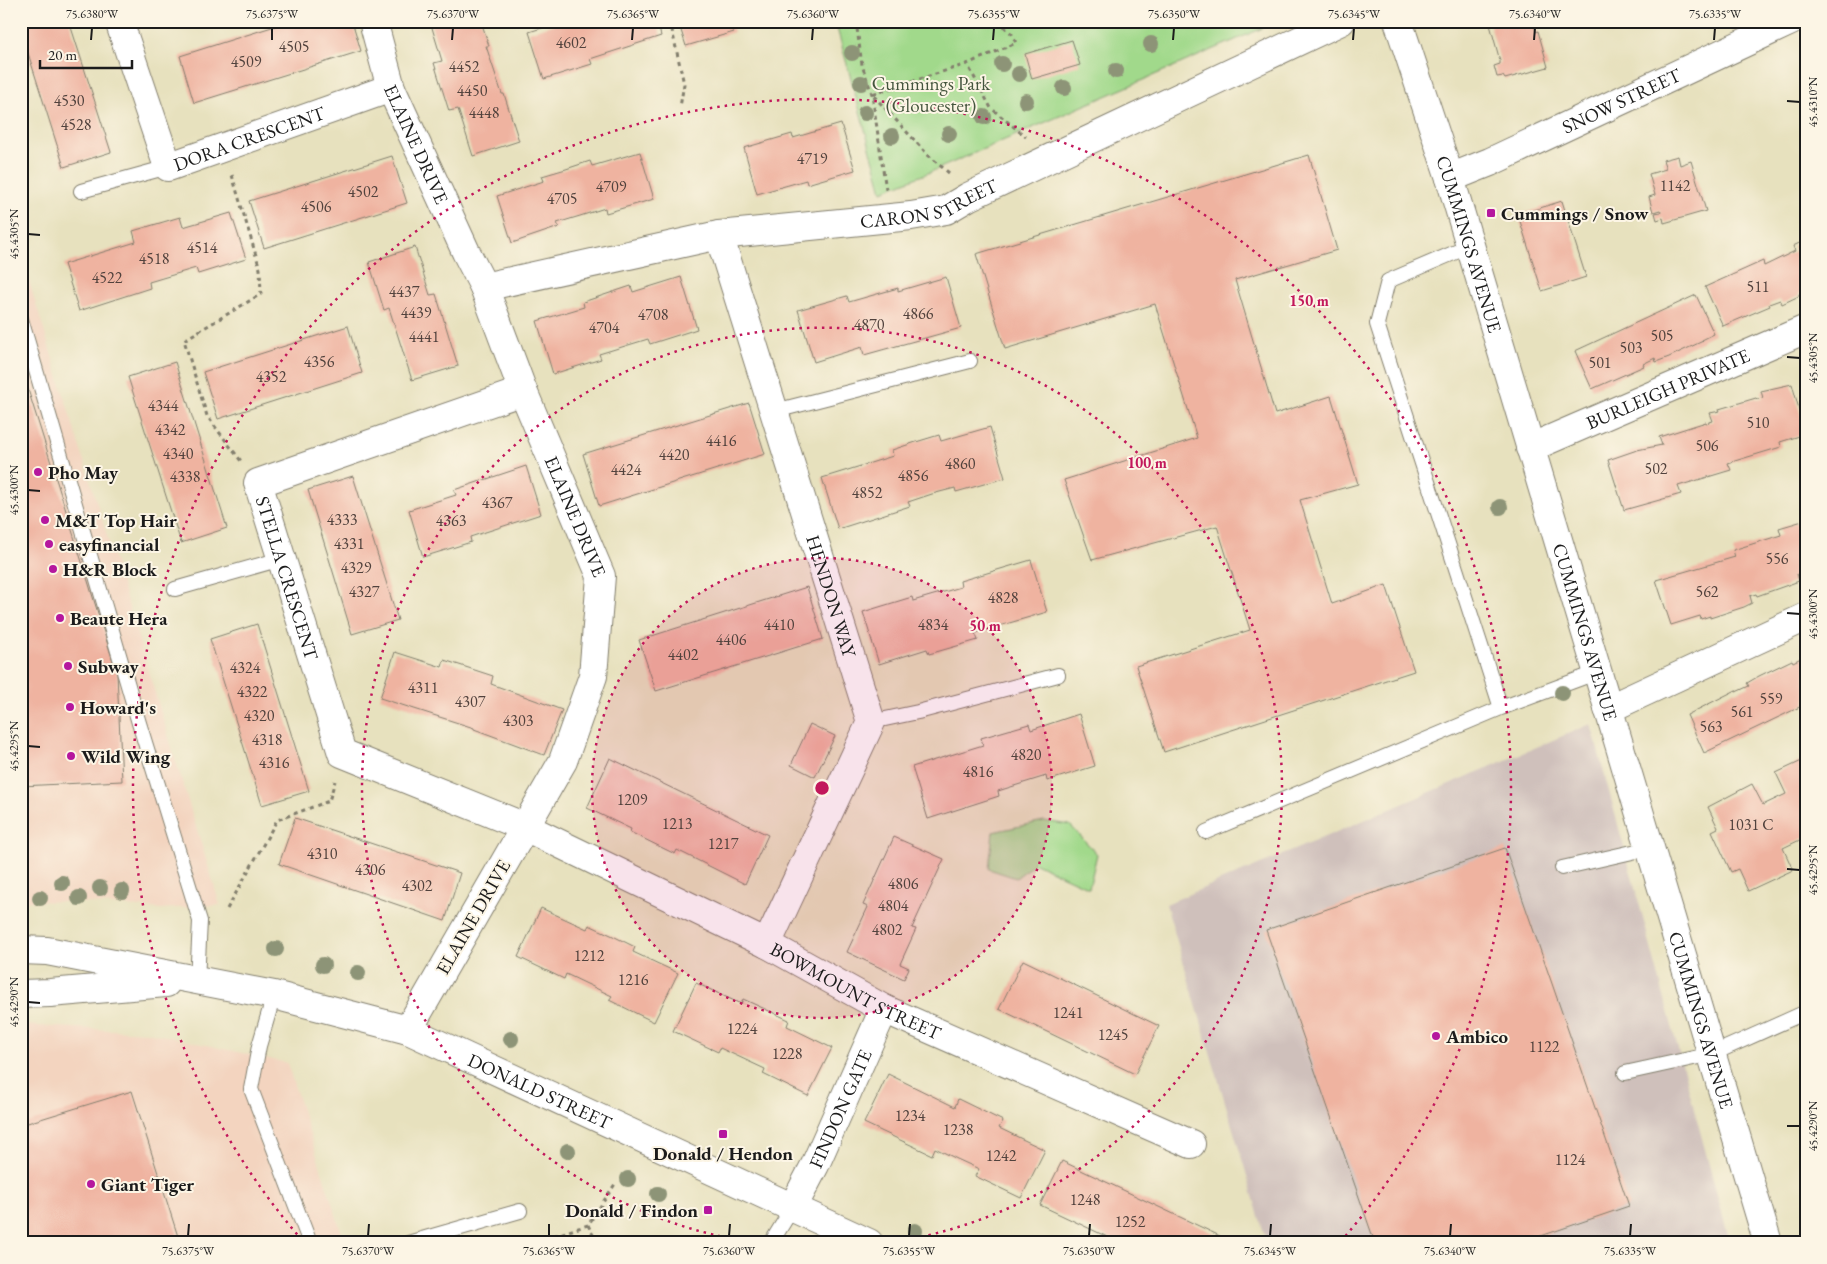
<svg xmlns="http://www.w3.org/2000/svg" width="1827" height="1264" font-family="'EB Garamond',serif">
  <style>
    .built { fill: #f3d4bf }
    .industrial { fill: #cfc0bb }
    .green { fill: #a1d98b; stroke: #5e7a54 }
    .building { fill: #efb3a0 }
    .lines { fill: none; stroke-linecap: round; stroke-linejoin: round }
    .service-casing { stroke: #827e6d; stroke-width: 16 }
    .minor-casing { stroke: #827e6d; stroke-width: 30 }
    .tertiary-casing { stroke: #827e6d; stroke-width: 30 }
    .path { stroke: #827e6d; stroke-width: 3; stroke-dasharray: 4 4; stroke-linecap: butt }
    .service { stroke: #fff; stroke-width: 14 }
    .minor { stroke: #fff; stroke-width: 28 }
    .tertiary { stroke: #fff; stroke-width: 28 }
    .tree { fill: #8d9477 }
    .ticks { fill: none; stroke: #1c1c1c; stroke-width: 2 }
    .ring { fill: none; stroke: #c2185b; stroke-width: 2.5; stroke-dasharray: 2.5 5 }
    .poi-dot { fill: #b5179e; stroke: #fcf5e5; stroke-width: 2 }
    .labels { text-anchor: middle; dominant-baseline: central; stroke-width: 4; stroke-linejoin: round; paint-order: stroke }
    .number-label { font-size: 16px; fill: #51423d }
    .park-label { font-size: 19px; fill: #44553d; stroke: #fcf5e5 }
    .street-label { font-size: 19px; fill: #1c1c1c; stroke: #fcf5e5 }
    .poi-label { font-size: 19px; font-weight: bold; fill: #1c1c1c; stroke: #fcf5e5; text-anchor: start }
    .centre { fill: #c2185b; stroke: #fcf5e5; stroke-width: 2.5 }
    .ring-label { font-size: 15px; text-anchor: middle; font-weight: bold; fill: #c2185b; stroke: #fcf5e5; stroke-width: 4; stroke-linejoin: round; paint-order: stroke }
    .neatline { fill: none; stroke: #1c1c1c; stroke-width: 2 }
    .ticks-label { font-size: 12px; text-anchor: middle; fill: #1c1c1c }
  </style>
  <rect width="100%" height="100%" fill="#fcf5e5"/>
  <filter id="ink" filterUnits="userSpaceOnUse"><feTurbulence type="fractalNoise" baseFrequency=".02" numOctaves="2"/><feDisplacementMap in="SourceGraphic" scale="10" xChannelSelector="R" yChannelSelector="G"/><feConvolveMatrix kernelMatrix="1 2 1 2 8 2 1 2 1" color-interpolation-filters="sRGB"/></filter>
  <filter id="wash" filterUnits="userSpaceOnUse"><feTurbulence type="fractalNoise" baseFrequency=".0096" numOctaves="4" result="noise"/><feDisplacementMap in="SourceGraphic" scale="20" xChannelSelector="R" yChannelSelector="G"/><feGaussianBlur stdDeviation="1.12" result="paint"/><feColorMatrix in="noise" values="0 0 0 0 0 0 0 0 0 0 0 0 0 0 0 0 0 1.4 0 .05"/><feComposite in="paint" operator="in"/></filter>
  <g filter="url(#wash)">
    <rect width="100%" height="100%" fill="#e7e1be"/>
    <!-- built -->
    <path class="built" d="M21,255L220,905L161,909L77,902L21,901Z
      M21,1025L147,1032L287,1063L345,1243H21Z"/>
    <!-- industrial -->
    <path class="industrial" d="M1591,724L1730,1243H1267L1166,904Z"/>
    <!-- green -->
    <path class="green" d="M835,21H1279L933,171L882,191Z
      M1044,821L1070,825L1097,854L1089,888L1035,863L1016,878L989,869L993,832Z"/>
    <g id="blocks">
      <!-- building -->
      <path class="building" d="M21,21H69L111,152L64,167L21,31Z
        M291,21H352L361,51L194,103L180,56Z
        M430,21H481L489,46H486L502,94H504L519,141L473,156L458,109L449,111L434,63L442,61Z
        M564,21H657L661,36L590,59L592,64L544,79L529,32Z
        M678,21H747V22L732,27L734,32L686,46Z
        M1489,21H1533L1536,32L1538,31L1548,67L1505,79L1503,76L1497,77L1494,66L1500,64V61Z
        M1627,21H1645L1646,22L1635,25L1628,24Z
        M1072,40L1080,65L1032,79L1025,54Z
        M841,124L855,170L807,184L806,180L757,194L744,148L792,134L793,138Z
        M640,152L654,199L606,213L605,208L580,216L557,223L559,227L512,243L497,196L544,181L542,176L566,169L590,161L592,166Z
        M1309,155L1337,250L1235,280L1275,414L1331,396L1358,484L1300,500L1332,604L1386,585L1414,671L1164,752L1136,666L1250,630L1217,526L1092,560L1064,480L1197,438L1155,304L1005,349L976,254Z
        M392,156L407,203L264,248L249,201Z
        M1678,156L1680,165L1691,161L1706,211L1664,223L1663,218L1657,220L1655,213L1661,212L1660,210L1653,212L1649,197L1655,195L1649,174L1666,169L1663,160Z
        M1562,201L1586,277L1542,291L1518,215Z
        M231,213L246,259L198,274L196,268L149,282L150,288L79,311L64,264L136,242L133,231L180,217L183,227Z
        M1806,240V291L1799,294V296L1782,304L1780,300L1769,304L1770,306L1723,326L1705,287L1763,261L1764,266L1795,251L1793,246Z
        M415,247L430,295L436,294L458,366L412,380L389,308L384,310L369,262Z
        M681,277L697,329L650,344L648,339L599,354L601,359L553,374L537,321L584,307L583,302L631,286L633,292Z
        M946,277L961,328L864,355L862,347L814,362L798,310L847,296L849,302L898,288V291Z
        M1696,295L1714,334L1702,340L1703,341L1669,357L1656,362L1655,358L1643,364L1644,366L1592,389L1575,351Z
        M348,326L362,373L218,419L203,372Z
        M175,362L227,528L181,543L128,377Z
        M21,367L117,674L122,781L21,786Z
        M1792,384L1806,434L1780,442L1781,447L1728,463L1731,470L1678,486L1681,494L1624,510L1608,460L1637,450L1662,445L1659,437L1706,422V423L1713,421L1710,413L1720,411L1719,409L1756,398L1757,399L1763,398L1761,391Z
        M749,403L765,454L599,506L583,454Z
        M990,427L1005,478L956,492L955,488L932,494L908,502L910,506L838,529L822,478L893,456L892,450L916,442L939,435L941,441Z
        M526,466L541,514L470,537L471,542L423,557L409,510L456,495L454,490Z
        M353,476L398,620L352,634L308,490Z
        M1806,520V573L1803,574V572L1797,574L1799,581L1757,596L1756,594L1750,596L1752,603L1744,607L1710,618V616L1701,619L1700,616L1671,625L1656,580L1735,557L1733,550L1781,535L1779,528Z
        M1031,560L1047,612L975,633L978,640L929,654L927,649L879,664L863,612L912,597L913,601L961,587L960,581Z
        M807,587L823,639L656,691L639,640Z
        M257,624L309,791L262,805L210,639Z
        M395,652L442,667L444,660L493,676L491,684L562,710L544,755L474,729V728L380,698Z
        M1805,656L1806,704L1704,753L1687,715L1736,690V692L1749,686L1747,683L1759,676L1792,660L1793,662Z
        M1079,714L1095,766L1047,781L1046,776L998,791L999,796L928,819L912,767L983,745L981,738L1029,724L1031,730Z
        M810,724L835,736L815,777L791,765Z
        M610,758L768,835L745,884L677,850L675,854L630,832L631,829L587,808Z
        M1806,759V837L1783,848L1793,870L1748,891L1738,869L1731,872L1712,831L1718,828L1708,807L1752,784L1763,805L1786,794L1776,773Z
        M295,818L460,873L445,921L279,864Z
        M894,837L944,859L912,928L916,929L900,964L909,968L904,979L847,952L868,907L863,905Z
        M1505,848L1629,1206L1535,1238L1536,1243H1375L1266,930Z
        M541,908L587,929L589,925L611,935L635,947L633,952L678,973L654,1022L609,1000L612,996L587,984L566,974L564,979L518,957Z
        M1023,960L1159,1026L1135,1074L999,1009Z
        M696,983L741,1004L743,999L789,1020L787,1026L832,1048L808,1096L763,1074L765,1069L720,1048L718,1052L673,1031Z
        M888,1074L955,1107L958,1099L1003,1121L999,1128L1045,1150L1021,1198L975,1176L979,1169L957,1159L935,1148L932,1155L864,1123Z
        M132,1091L180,1243H21V1125Z
        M1062,1161L1220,1236L1217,1243H1120L1040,1205Z"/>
    </g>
  </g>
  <g filter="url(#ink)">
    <use href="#blocks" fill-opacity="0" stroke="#827e6d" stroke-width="1"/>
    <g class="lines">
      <defs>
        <path id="service" d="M81,191L168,167
          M1470,246L1388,281L1377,324L1501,708L1598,672
          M21,319L139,723L200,921L197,981
          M775,411L970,361
          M175,589L281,559
          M871,722L918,712L1058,675
          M1206,832L1501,708
          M1562,868L1650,848
          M274,995L259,1046L251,1089L310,1243
          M1625,1073L1712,1054L1806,1012
          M408,1243L520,1211
          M771,1243L793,1207"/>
        <g id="minor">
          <path id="s1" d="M119,21L168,167L391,88"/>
          <path id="s2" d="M373,21L391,88L466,252L484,287L523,391L601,576L593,676L563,761L408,1030"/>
          <path id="s3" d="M1450,178L1490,162L1791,21"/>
          <path id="s4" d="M719,235L871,722L767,944"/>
          <path id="s5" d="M484,287L719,235L911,216L946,210L968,197L1341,21"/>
          <path id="s6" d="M523,391L258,483L342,753L525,827L767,944L884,1009L1191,1144"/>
          <path id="s7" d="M1530,448L1806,329"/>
          <path d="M1608,709L1806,617"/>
          <path id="s8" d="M793,1207L815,1165L884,1009"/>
        </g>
        <g id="tertiary">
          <path id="s9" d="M1398,21L1450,178L1768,1243"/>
          <path id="s10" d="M21,950L47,951L274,995L408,1030L869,1243"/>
          <path d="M21,994L50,993L166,983"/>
        </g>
      </defs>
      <!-- service casing -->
      <use href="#service" class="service-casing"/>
      <!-- minor casing -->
      <use href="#minor" class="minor-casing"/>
      <!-- tertiary casing -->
      <use href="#tertiary" class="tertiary-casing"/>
      <!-- path -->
      <path class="path" d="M670,21L684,84L680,107
        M856,21L862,65L872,94L886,190
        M998,21L1012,34L1016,43L967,64L991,108L1026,137
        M949,173L928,155L872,94L967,64
        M232,175L260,269L261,294L184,340L207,416L241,461
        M227,909L277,820L329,801L335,781
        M588,1225L597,1243
        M531,1243L588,1225L615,1184"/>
      <!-- service -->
      <use href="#service" class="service"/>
      <!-- minor -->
      <use href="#minor" class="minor"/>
      <!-- tertiary -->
      <use href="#tertiary" class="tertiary"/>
    </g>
    <!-- trees -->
    <g class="tree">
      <circle cx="1151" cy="44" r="8"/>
      <circle cx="852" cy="53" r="8"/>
      <circle cx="1002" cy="64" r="8"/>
      <circle cx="1116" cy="71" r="8"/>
      <circle cx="1019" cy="74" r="8"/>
      <circle cx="861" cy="83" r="8"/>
      <circle cx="1064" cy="88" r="8"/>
      <circle cx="1026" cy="101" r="8"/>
      <circle cx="865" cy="113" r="8"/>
      <circle cx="984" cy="117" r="8"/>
      <circle cx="949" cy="134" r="8"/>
      <circle cx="892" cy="136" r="8"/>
      <circle cx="1500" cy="507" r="8"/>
      <circle cx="1562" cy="693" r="8"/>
      <circle cx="62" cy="883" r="8"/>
      <circle cx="100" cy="888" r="8"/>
      <circle cx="122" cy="891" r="8"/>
      <circle cx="40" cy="898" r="8"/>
      <circle cx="79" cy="898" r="8"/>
      <circle cx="276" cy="949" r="8"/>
      <circle cx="323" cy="965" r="8"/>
      <circle cx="358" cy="973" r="8"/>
      <circle cx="511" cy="1039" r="8"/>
      <circle cx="568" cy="1151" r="8"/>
      <circle cx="628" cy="1179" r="8"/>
      <circle cx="658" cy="1194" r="8"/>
      <circle cx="915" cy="1231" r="8"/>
    </g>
  </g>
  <!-- ticks -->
  <path class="ticks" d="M91,40L92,28M272,40V28M452,40L453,28M632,40L633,28M812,40L813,28M993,40L994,28M1173,40L1174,28M1353,40L1354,28M1534,40L1535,28M1714,40L1715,28M1787,101L1800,102M28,234L40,235M1787,357L1800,358M28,490L40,491M1787,613L1800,614M28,746L40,747M1787,869L1800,870M28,1002L40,1003M1787,1126H1800M188,1236L189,1224M368,1236L369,1224M549,1236V1224M729,1236L730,1224M909,1236L910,1224M1089,1236L1090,1224M1270,1236L1271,1224M1450,1236L1451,1224M1630,1236L1631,1224"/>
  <!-- distance rings -->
  <circle cx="822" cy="788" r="230" fill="#c2185b" fill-opacity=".12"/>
  <g class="ring">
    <circle cx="822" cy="788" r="230"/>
    <path d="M750 1242A460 460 0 1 1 894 1242"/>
    <path d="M302 1240A689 689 0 1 1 1342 1240"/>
  </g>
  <!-- markers -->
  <g class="poi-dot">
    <rect x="1486" y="208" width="10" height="10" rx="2.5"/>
    <circle cx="38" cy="472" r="5"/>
    <circle cx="45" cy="520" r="5"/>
    <circle cx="49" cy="544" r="5"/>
    <circle cx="53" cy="569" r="5"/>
    <circle cx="60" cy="618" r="5"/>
    <circle cx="68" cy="666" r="5"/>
    <circle cx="70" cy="707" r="5"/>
    <circle cx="71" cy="756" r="5"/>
    <circle cx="1436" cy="1036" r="5"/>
    <rect x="718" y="1129" width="10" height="10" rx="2.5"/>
    <circle cx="91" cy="1184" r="5"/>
    <rect x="703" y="1205" width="10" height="10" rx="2.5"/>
  </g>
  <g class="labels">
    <!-- number labels -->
    <g class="number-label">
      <text x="571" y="42">4602</text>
      <text x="294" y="46">4505</text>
      <text x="246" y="61">4509</text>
      <text x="464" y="66">4452</text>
      <text x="472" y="90">4450</text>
      <text x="69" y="100">4530</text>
      <text x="484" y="112">4448</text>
      <text x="76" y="124">4528</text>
      <text x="812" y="158">4719</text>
      <text x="1675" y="185">1142</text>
      <text x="611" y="186">4709</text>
      <text x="363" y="191">4502</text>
      <text x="562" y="198">4705</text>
      <text x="316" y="206">4506</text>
      <text x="202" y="247">4514</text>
      <text x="154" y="258">4518</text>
      <text x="107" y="277">4522</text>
      <text x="1758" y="286">511</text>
      <text x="404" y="291">4437</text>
      <text x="416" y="312">4439</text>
      <text x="918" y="313">4866</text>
      <text x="653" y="314">4708</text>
      <text x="869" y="324">4870</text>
      <text x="604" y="327">4704</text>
      <text x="1662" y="335">505</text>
      <text x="424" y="336">4441</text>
      <text x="1631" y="347">503</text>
      <text x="319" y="361">4356</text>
      <text x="1600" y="362">501</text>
      <text x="271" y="376">4352</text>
      <text x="163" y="405">4344</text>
      <text x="1758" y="422">510</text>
      <text x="170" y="429">4342</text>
      <text x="721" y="440">4416</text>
      <text x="1707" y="445">506</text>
      <text x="178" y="453">4340</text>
      <text x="674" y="454">4420</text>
      <text x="960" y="463">4860</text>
      <text x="1656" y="468">502</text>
      <text x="626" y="469">4424</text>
      <text x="913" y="475">4856</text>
      <text x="185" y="476">4338</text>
      <text x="867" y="492">4852</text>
      <text x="497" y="502">4367</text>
      <text x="342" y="519">4333</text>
      <text x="451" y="520">4363</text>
      <text x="349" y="543">4331</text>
      <text x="1777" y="558">556</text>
      <text x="356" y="567">4329</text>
      <text x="364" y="591">4327</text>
      <text x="1707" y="591">562</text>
      <text x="1003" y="597">4828</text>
      <text x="779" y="624">4410</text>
      <text x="933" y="624">4834</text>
      <text x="731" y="639">4406</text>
      <text x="683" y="654">4402</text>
      <text x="245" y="667">4324</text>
      <text x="423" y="687">4311</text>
      <text x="252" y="691">4322</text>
      <text x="1771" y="698">559</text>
      <text x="470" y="701">4307</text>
      <text x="1742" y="711">561</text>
      <text x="259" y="715">4320</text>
      <text x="518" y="720">4303</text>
      <text x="1711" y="726">563</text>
      <text x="267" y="739">4318</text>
      <text x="1026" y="754">4820</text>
      <text x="274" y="762">4316</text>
      <text x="978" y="771">4816</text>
      <text x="632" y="799">1209</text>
      <text x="677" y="823">1213</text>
      <text x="1751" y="824">1031 C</text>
      <text x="723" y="843">1217</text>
      <text x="322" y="853">4310</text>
      <text x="370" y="869">4306</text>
      <text x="903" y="883">4806</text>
      <text x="417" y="885">4302</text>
      <text x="893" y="905">4804</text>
      <text x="887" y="929">4802</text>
      <text x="589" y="955">1212</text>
      <text x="633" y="979">1216</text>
      <text x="1068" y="1012">1241</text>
      <text x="742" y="1028">1224</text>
      <text x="1113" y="1034">1245</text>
      <text x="1544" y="1046">1122</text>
      <text x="787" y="1053">1228</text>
      <text x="910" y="1115">1234</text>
      <text x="958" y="1129">1238</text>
      <text x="1001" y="1155">1242</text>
      <text x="1570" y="1159">1124</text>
      <text x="1085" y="1199">1248</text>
      <text x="1130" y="1221">1252</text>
    </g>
    <!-- park labels -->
    <g class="park-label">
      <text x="931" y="83">Cummings Park<tspan x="931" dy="22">(Gloucester)</tspan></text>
    </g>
    <!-- street labels -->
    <g class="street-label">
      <text stroke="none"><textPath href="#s3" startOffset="188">SNOW STREET</textPath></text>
      <text stroke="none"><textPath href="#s1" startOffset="240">DORA CRESCENT</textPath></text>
      <text stroke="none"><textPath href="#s2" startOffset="131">ELAINE DRIVE</textPath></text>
      <text stroke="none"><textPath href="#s5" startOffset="454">CARON STREET</textPath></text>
      <text stroke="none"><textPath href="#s9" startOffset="234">CUMMINGS AVENUE</textPath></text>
      <text stroke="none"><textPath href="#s7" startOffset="150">BURLEIGH PRIVATE</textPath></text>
      <text stroke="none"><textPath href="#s2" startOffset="536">ELAINE DRIVE</textPath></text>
      <text stroke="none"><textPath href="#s6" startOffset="380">STELLA CRESCENT</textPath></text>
      <text stroke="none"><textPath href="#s4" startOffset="378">HENDON WAY</textPath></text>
      <text stroke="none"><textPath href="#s9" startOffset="639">CUMMINGS AVENUE</textPath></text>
      <text transform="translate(473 917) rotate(-60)">ELAINE DRIVE</text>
      <text stroke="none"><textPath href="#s6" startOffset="1130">BOWMOUNT STREET</textPath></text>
      <text stroke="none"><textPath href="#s9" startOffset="1044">CUMMINGS AVENUE</textPath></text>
      <text stroke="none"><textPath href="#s10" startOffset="541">DONALD STREET</textPath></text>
      <text stroke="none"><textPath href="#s8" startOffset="109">FINDON GATE</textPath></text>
    </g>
    <!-- poi labels -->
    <g class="poi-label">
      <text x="1501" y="213">Cummings / Snow</text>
      <text x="48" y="472">Pho May</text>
      <text x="55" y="520">M&amp;T Top Hair</text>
      <text x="59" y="544">easyfinancial</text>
      <text x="63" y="569">H&amp;R Block</text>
      <text x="70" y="618">Beaute Hera</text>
      <text x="78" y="666">Subway</text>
      <text x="80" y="707">Howard's</text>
      <text x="81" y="756">Wild Wing</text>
      <text x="1446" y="1036">Ambico</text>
      <text x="723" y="1153" text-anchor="middle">Donald / Hendon</text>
      <text x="101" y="1184">Giant Tiger</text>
      <text x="698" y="1210" text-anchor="end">Donald / Findon</text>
    </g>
  </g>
  <circle cx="822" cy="788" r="8" class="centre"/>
  <g class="ring-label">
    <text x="1309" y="306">150 m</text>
    <text x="1147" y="468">100 m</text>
    <text x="985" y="631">50 m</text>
  </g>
  <!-- margin -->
  <rect width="1827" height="1264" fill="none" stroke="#fcf5e5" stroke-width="55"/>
  <!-- scale -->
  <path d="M40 60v8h92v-8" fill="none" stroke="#1c1c1c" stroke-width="2.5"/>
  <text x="48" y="60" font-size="15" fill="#1c1c1c" stroke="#fcf5e5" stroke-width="4" paint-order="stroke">20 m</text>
  <rect x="28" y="28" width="1772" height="1208" class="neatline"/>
  <g class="ticks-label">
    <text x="92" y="18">75.6380°W</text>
    <text x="272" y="18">75.6375°W</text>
    <text x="453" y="18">75.6370°W</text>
    <text x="633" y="18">75.6365°W</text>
    <text x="813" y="18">75.6360°W</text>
    <text x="994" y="18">75.6355°W</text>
    <text x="1174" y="18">75.6350°W</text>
    <text x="1354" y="18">75.6345°W</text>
    <text x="1535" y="18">75.6340°W</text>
    <text x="1715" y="18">75.6335°W</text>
    <text transform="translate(1813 102) rotate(-90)" y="4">45.4310°N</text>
    <text transform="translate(14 234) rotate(-90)" y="4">45.4305°N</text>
    <text transform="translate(1813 358) rotate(-90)" y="4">45.4305°N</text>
    <text transform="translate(14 490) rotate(-90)" y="4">45.4300°N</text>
    <text transform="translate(1813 614) rotate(-90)" y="4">45.4300°N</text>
    <text transform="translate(14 746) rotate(-90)" y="4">45.4295°N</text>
    <text transform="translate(1813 870) rotate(-90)" y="4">45.4295°N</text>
    <text transform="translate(14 1002) rotate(-90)" y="4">45.4290°N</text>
    <text transform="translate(1813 1126) rotate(-90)" y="4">45.4290°N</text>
    <text x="188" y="1255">75.6375°W</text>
    <text x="368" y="1255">75.6370°W</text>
    <text x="549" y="1255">75.6365°W</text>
    <text x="729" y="1255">75.6360°W</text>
    <text x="909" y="1255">75.6355°W</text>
    <text x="1089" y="1255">75.6350°W</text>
    <text x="1270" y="1255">75.6345°W</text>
    <text x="1450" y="1255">75.6340°W</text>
    <text x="1630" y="1255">75.6335°W</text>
  </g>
</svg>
